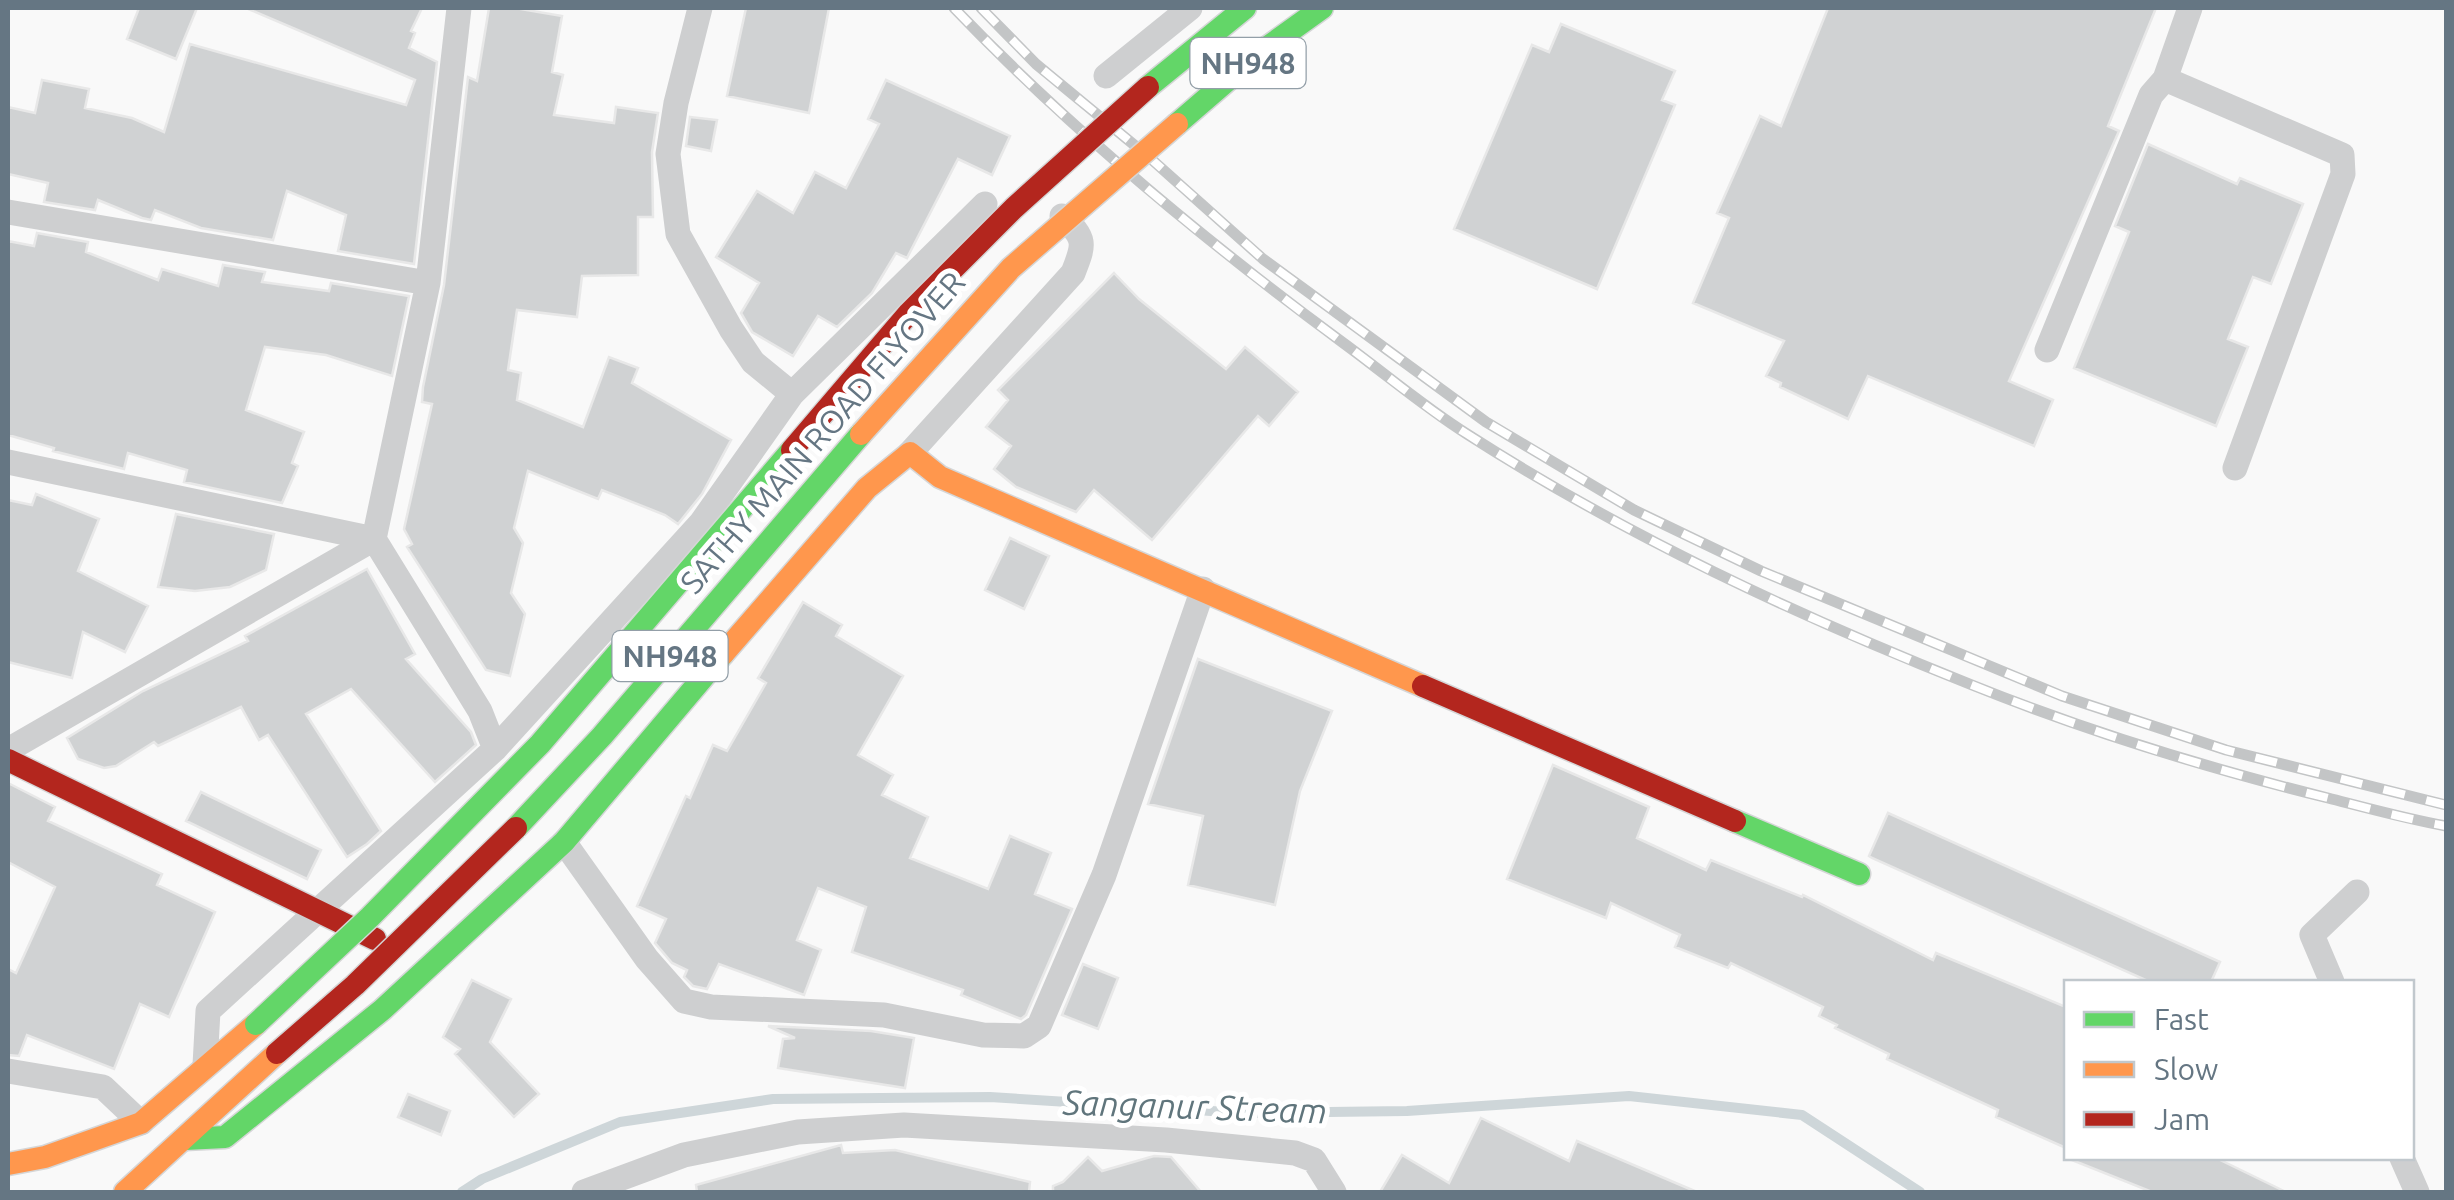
<svg xmlns="http://www.w3.org/2000/svg" width="2454" height="1200" font-family="Ubuntu,sans-serif">
  <style>
    .lines { fill: none; stroke-linecap: round; stroke-linejoin: round }
    .stream { stroke: #ced6d9; stroke-width: 10 }
    .building { fill: #d0d2d3; stroke: #e8e8e8; stroke-width: 2.5 }
    .fast-casing { stroke: #d5d6d7; stroke-width: 25 }
    .slow-casing { stroke: #d5d6d7; stroke-width: 25 }
    .jam-casing { stroke: #d5d6d7; stroke-width: 25 }
    .street { stroke: #cecfd0; stroke-width: 25 }
    .fast { stroke: #63d668; stroke-width: 22 }
    .slow { stroke: #ff974d; stroke-width: 22 }
    .jam { stroke: #b3261e; stroke-width: 22 }
    .rail-casing { stroke: #c3c5c6; stroke-width: 11 }
    .rail { stroke: #fff; stroke-width: 8; stroke-dasharray: 22; stroke-linecap: butt }
    .fast-bridge-casing { stroke: #d5d6d6; stroke-width: 25; stroke-linecap: butt }
    .slow-bridge-casing { stroke: #d5d6d6; stroke-width: 25; stroke-linecap: butt }
    .jam-bridge-casing { stroke: #d5d6d6; stroke-width: 25; stroke-linecap: butt }
    .fast-bridge { stroke: #63d668; stroke-width: 22 }
    .slow-bridge { stroke: #ff974d; stroke-width: 22 }
    .jam-bridge { stroke: #b3261e; stroke-width: 22 }
    .labels { text-anchor: middle; dominant-baseline: central; stroke-width: 10; stroke-linejoin: round; paint-order: stroke }
    .shield { fill: #fff; stroke: #939fa8; stroke-width: 2.5 }
    .shield-label { font-size: 30px; font-weight: bold; fill: #657683 }
    .street-label { font-size: 32px; fill: #657683; stroke: #fff }
    .water-label { font-size: 35px; font-style: italic; fill: #60757c; stroke: #fff }
  </style>
  <rect width="100%" height="100%" fill="#f9f9f9"/>
  <g class="lines">
    <!-- stream -->
    <path class="stream" d="M462,1192L482,1179L620,1122L773,1099L990,1097L1243,1113L1407,1111L1629,1096L1802,1115L1920,1192"/>
  </g>
  <!-- building -->
  <path class="building" d="M139,8H197L176,59L127,39Z
    M246,8H422L411,31L415,33L409,48L437,62L414,264L338,251L346,215L287,191L273,240L201,228L155,210L151,220L142,218L98,200L95,210L44,202L48,183L8,174V107L35,113L42,80L89,89L85,108L132,118L164,132L190,44L406,105L415,80Z
    M489,8H515L562,16L552,72L563,75L554,115L614,123L616,107L658,113L652,152L653,217H638V275L582,276L577,317L517,310L508,370L521,373L517,400L583,427L609,357L638,368L632,383L731,440L702,494L678,524L665,515L602,490L598,499L528,471L514,528L523,543L511,593L525,614L510,676L486,670L407,547L412,544L404,529L432,404L422,402L423,387L444,285L468,77L477,81Z
    M746,8H829L809,113L727,96Z
    M1828,8H2156L2108,126L2119,131L2009,381L2053,400L2034,446L1868,376L1848,419L1780,387L1781,383L1766,376L1784,341L1693,303L1729,218L1717,213L1760,116L1781,126Z
    M1561,24L1675,71L1662,100L1675,105L1597,289L1454,229L1532,45L1549,52Z
    M886,80L1010,136L992,175L958,159L907,258L896,253L872,293L837,327L818,316L793,356L752,332L741,313L759,283L716,257L757,191L793,213L815,172L846,188L879,124L868,119Z
    M690,117L717,120L711,151L686,146Z
    M2148,144L2237,184L2240,178L2303,204L2271,284L2253,277L2228,339L2248,347L2216,426L2074,368L2129,232L2115,226Z
    M37,233L88,242L86,252L158,280L162,269L218,286L223,265L265,272L262,282L329,291L331,283L409,296L392,376L326,355L265,347L246,410L304,432L292,463L298,466L282,503L184,482L187,470L128,453L124,469L53,451L54,448L8,435V241L34,246Z
    M1114,273L1139,299L1226,369L1245,347L1298,392L1269,426L1258,416L1152,540L1094,490L1076,512L1016,487L994,469L1011,446L986,427L1008,400L998,390Z
    M36,494L99,519L78,571L148,606L125,652L83,632L72,678L8,662V500L32,505Z
    M176,514L274,534L266,570L230,587L195,591L158,587Z
    M1010,538L1049,556L1024,609L985,590Z
    M367,569L415,654L406,659L471,732L476,745L435,782L351,689L306,714L381,831L367,844L347,857L268,735L259,740L241,707L158,746L154,742L116,766L104,768L78,759L67,738L143,691L248,641L245,636Z
    M803,602L842,625L836,636L903,676L858,755L893,775L882,795L928,817L910,858L988,889L1010,836L1051,853L1035,894L1072,909L1026,1015L1021,1019L961,995L963,990L852,952L866,907L818,888L797,940L821,950L804,995L719,964L707,989L693,986L684,977L687,970L672,963L655,943L666,919L637,906L686,796L690,798L713,745L727,751L766,683L758,678Z
    M1198,659L1332,711L1300,791L1275,905L1188,885L1203,816L1148,804Z
    M1553,765L1649,807L1637,838L1706,870L1711,860L1802,897L1803,895L1933,960L1936,953L2066,1007V1148L1996,1117L1998,1110L1887,1059L1889,1054L1835,1028L1837,1025L1819,1016L1823,1007L1731,963L1728,968L1675,947L1680,935L1611,903L1606,918L1507,879Z
    M8,783L55,807L48,821L162,874L157,885L215,912L169,1017L140,1004L114,1069L27,1035L19,1056L8,1055V969L16,973L55,887L8,862Z
    M201,792L321,850L307,879L186,821Z
    M1888,813L2220,962L2211,982H2150L1872,858L1869,856Z
    M1083,964L1118,978L1098,1029L1062,1015Z
    M472,980L511,999L490,1042L539,1094L514,1117L455,1054L460,1049L443,1037Z
    M768,1026L871,1031L914,1038L905,1088L778,1068L783,1039L795,1038Z
    M408,1094L450,1111L441,1135L398,1117Z
    M1481,1118L1569,1161L1577,1141L1697,1192H1380L1402,1155L1449,1183Z
    M841,1145L843,1153L895,1150L1030,1182L1029,1192H697L696,1185Z
    M1154,1156L1171,1157L1201,1192H1053V1186L1063,1182L1088,1157L1102,1171Z
    M2067,1158H2216L2286,1192H2152Z"/>
  <g class="lines">
    <defs>
      <path id="fast" d="M1148,87L1245,8
        M1177,124L1258,54L1322,8
        M1735,821L1859,874
        M185,1139L225,1137L382,1010L564,842L723,654"/>
      <path id="slow" d="M723,654L867,488L910,453L940,477L1423,686
        M8,1164L45,1157L141,1123L256,1024
        M125,1192L277,1053"/>
      <path id="jam" d="M1423,686L1735,821
        M8,760L375,939"/>
    </defs>
    <!-- fast casing -->
    <use href="#fast" class="fast-casing"/>
    <!-- slow casing -->
    <use href="#slow" class="slow-casing"/>
    <!-- jam casing -->
    <use href="#jam" class="jam-casing"/>
    <!-- street -->
    <path class="street" d="M459,8L428,283L374,539L480,711L495,749
      M700,8L676,103L668,154L678,234L731,329L753,362L792,394
      M1106,76L1190,8
      M2165,79L2342,155L2343,174L2235,468
      M8,212L428,283
      M2047,350L2151,95L2165,79L2190,8
      M910,453L1073,273C1085,243 1086,239 1062,216
      M8,462L374,539
      M8,750L374,539
      M564,842L647,959L684,1001L711,1007L884,1015L983,1035L1024,1036L1039,1026L1104,875L1203,589
      M2332,982L2312,935L2357,892
      M205,1065L208,1011L495,749L701,523L792,394L985,204
      M8,1071L103,1087L141,1123
      M2402,1158L2417,1192
      M584,1192L684,1155L798,1132L904,1125L1166,1140L1295,1153L1314,1160L1334,1192"/>
    <!-- fast -->
    <use href="#fast" class="fast"/>
    <!-- slow -->
    <use href="#slow" class="slow"/>
    <!-- jam -->
    <use href="#jam" class="jam"/>
    <defs>
      <path id="rail" d="M954,8C1072,131 1204,240 1342,342C1383,372 1424,407 1467,434C1626,536 1798,616 1972,685C2089,732 2207,768 2328,798C2367,808 2407,819 2446,826
        M981,8L1036,64L1150,158L1263,259L1486,422L1634,510L1761,571L2062,696L2226,750L2446,805"/>
    </defs>
    <!-- rail casing -->
    <use href="#rail" class="rail-casing"/>
    <!-- rail -->
    <use href="#rail" class="rail"/>
    <defs>
      <path id="fast-bridge" d="M516,828L602,736L861,434
        M256,1024L370,917L540,744L792,450"/>
      <path id="slow-bridge" d="M861,434L1011,268L1177,124"/>
      <path id="jam-bridge" d="M792,450L909,313L1014,208L1148,87
        M277,1053L355,985L516,828"/>
    </defs>
    <!-- fast-bridge casing -->
    <use href="#fast-bridge" class="fast-bridge-casing"/>
    <!-- slow-bridge casing -->
    <use href="#slow-bridge" class="slow-bridge-casing"/>
    <!-- jam-bridge casing -->
    <use href="#jam-bridge" class="jam-bridge-casing"/>
    <!-- fast-bridge -->
    <use href="#fast-bridge" class="fast-bridge"/>
    <!-- slow-bridge -->
    <use href="#slow-bridge" class="slow-bridge"/>
    <!-- jam-bridge -->
    <use href="#jam-bridge" class="jam-bridge"/>
  </g>
  <g class="labels">
    <!-- shield labels -->
    <g class="shield">
      <rect x="1190.5" y="38" width="115" height="50" rx="8"/>
      <rect x="612.5" y="631" width="115" height="50" rx="8"/>
    </g>
    <g class="shield-label">
      <text x="1248" y="63">NH948</text>
      <text x="670" y="656">NH948</text>
    </g>
    <!-- street labels -->
    <g class="street-label">
      <text transform="translate(822 432) rotate(-49)">SATHY MAIN ROAD FLYOVER</text>
    </g>
    <!-- water labels -->
    <g class="water-label">
      <text transform="translate(1195 1106) rotate(2)">Sanganur Stream</text>
    </g>
  </g>
  <!-- border -->
  <rect width="2454" height="1200" fill="none" stroke="#657683" stroke-width="20"/>
  <!-- legend -->
  <rect x="2064" y="980" width="350" height="180" fill="#ffffff" stroke="#c1c8cd" stroke-width="2.5"/>
  <rect x="2084" y="1012" width="50" height="15" fill="#63d668" stroke="#c1c8cd" stroke-width="2.5"/>
  <text x="2154" y="1030" font-size="30" fill="#657683">Fast</text>
  <rect x="2084" y="1062" width="50" height="15" fill="#ff974d" stroke="#c1c8cd" stroke-width="2.5"/>
  <text x="2154" y="1080" font-size="30" fill="#657683">Slow</text>
  <rect x="2084" y="1112" width="50" height="15" fill="#b3261e" stroke="#c1c8cd" stroke-width="2.5"/>
  <text x="2154" y="1130" font-size="30" fill="#657683">Jam</text>
</svg>
